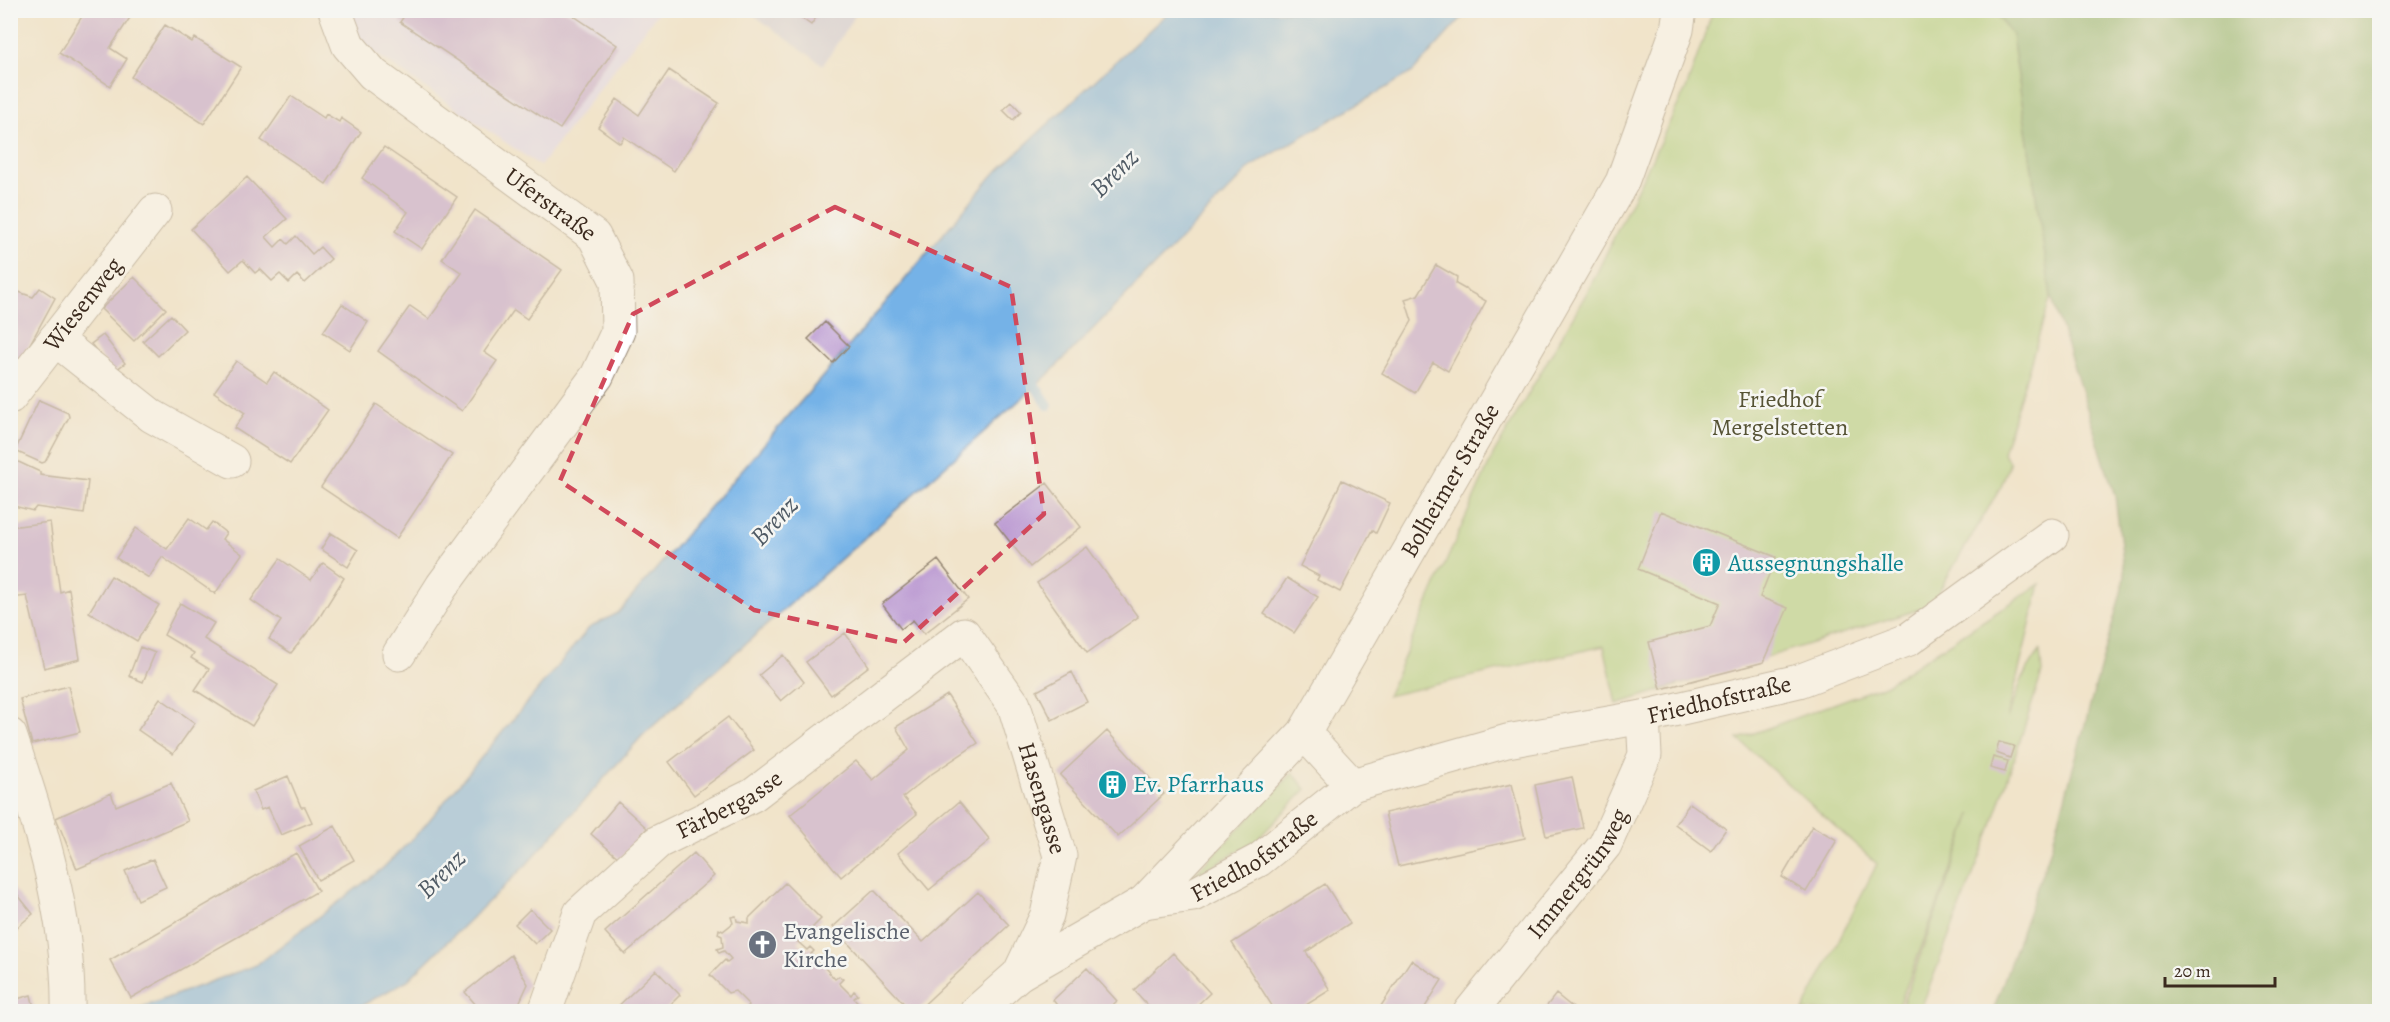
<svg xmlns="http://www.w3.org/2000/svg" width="2390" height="1022" font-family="Alegreya,serif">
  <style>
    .built { fill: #ddd5f6 }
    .industrial { fill: #c2c1dc }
    .green { fill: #a7cf7a; stroke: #717c4c; stroke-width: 1.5 }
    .forest { fill: #85b26a; stroke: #606e44; stroke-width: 1.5 }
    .water { fill: #75b2e7; stroke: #586e82; stroke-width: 1.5 }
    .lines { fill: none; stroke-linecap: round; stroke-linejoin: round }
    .stream { stroke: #75b2e7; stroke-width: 10 }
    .building { fill: #bb9ad2 }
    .minor-casing { stroke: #968774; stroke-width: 35 }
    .minor { stroke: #fff; stroke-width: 33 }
    .marked { fill: none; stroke: #d1495b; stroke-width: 4.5; stroke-dasharray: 12 8; stroke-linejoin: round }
    .labels { text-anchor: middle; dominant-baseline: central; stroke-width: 5; stroke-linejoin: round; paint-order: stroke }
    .street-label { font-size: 24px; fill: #3b2a1e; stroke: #f6f6f2 }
    .park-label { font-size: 24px; fill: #565335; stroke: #f6f6f2 }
    .culture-label { font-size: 24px; fill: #0d838f; stroke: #f6f6f2; text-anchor: start }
    .worship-label { font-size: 24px; fill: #5b616d; stroke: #f6f6f2; text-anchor: start }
    .water-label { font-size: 26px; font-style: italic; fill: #4f5a64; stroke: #f6f6f2 }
  </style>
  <rect width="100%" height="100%" fill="#f6f6f2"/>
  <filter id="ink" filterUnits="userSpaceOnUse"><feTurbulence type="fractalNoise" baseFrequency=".0167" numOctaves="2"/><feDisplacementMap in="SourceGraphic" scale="12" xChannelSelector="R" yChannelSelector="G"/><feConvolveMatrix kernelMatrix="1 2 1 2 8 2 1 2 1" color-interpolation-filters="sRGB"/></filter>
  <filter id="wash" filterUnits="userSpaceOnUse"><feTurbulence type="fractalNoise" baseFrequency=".008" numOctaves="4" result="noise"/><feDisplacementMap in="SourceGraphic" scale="24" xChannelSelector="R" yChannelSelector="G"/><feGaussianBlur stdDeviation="1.35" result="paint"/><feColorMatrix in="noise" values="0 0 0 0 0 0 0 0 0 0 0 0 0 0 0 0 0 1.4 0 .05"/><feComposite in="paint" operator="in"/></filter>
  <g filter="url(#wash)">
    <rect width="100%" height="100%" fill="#f1e4cb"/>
    <!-- built -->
    <path class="built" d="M313,11H659L540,166Z"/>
    <!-- industrial -->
    <path class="industrial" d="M748,11H858L823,65Z"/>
    <!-- green -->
    <path class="green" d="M1713,11H1994L2012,35L2051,296L2003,453L2010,463L2001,487L1930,606L1617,704L1604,646L1387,696L1493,455L1589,289L1687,86Z
      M2040,584L2007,719L2023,677L2040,650L2042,673L1992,826L1920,1011H1900L1972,814L1897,1011H1803L1877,864L1738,739L1885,685Z
      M1293,773L1306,789L1256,841L1191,878Z"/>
    <!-- forest -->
    <path class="forest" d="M1994,11H2379V1011H1993L2052,845L2125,578L2115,496L2051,296L2012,35Z"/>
    <!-- water -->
    <path class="water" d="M1170,11H1468L1413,72L1252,166L1048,375L643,735L526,865L408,980L352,1011L129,1012L256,965L383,868L421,830L589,628L618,613L849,346L992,176Z"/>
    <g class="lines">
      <!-- stream -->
      <path class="stream" d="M1028,375L1048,405"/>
    </g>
    <g id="blocks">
      <!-- building -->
      <path class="building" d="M86,10H135L110,48L127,59L110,86L59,53Z
        M408,10H565L617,45L560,129L400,22Z
        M790,10H821L811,25Z
        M165,25L192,42L195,38L241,67L204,124L131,77Z
        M669,70L719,103L674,171L624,137L620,143L598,127L617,99L639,115Z
        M291,96L324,118L326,114L339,122L341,118L361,132L326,184L261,140Z
        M1012,102L1021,112L1013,120L1003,110Z
        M384,147L457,197L422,249L395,231L408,212L362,178Z
        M247,177L287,219L266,237L275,247L283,239L288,244L296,236L312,254L320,247L331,259L305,283L297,275L289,283L280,274L272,281L260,269L255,273L243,260L230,271L191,229Z
        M475,210L562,270L527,319L514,310L484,352L497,361L462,411L378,351L410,306L429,319L462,273L442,259Z
        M1436,265L1457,277L1456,284L1486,301L1448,371L1433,362L1415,393L1382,373L1412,321L1405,299L1418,295Z
        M134,277L166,309L134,341L101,309Z
        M40,288L55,298L30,344L10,373V294L13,290L33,297Z
        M342,304L368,322L350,350L323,332Z
        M171,315L185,330L158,356L143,341Z
        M825,322L849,346L833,363L808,339Z
        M103,335L125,363L113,372L91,344Z
        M236,361L267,382L274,372L328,410L290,464L234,428L245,413L214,392Z
        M39,400L68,413L69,417L45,462L42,463L15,451Z
        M376,404L452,455L397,538L321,487Z
        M10,458L40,472V475L88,481L84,514L36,507L33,511L10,505Z
        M1342,480L1390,503L1376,533L1372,530L1340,592L1317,580L1319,576L1300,566Z
        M1047,483L1081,527L1030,567L995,523Z
        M1661,511L1776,557L1760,597L1788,608L1764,662L1661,689L1649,642L1710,626L1720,603L1638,569Z
        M189,518L206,530L212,522L226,533L222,539L242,554L215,594L162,557L149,578L116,558L136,528L167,549Z
        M50,522L60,592L69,589L80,659L44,668L27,596L11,598L10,527Z
        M331,533L358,550L348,567L321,549Z
        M1087,547L1138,617L1087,653L1037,583Z
        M280,559L311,580L323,563L344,578L319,618L291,653L269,639L281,621L251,600Z
        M938,560L968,599L924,634L913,620L901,629L882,604Z
        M111,576L159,605L137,641L89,612Z
        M1287,578L1318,597L1294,633L1264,614Z
        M180,603L214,623L204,639L278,685L252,726L195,690L209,669L191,658L194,653L164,635Z
        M845,633L869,666L831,695L806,662Z
        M140,647L155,653L143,682L129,676Z
        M783,655L804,682L781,701L759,675Z
        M1072,672L1087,702L1052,720L1037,691Z
        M68,686L80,732L32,744L20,699Z
        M947,695L978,743L930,775L903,797L917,814L841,877L790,815L856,761L873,780L909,750L896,727Z
        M160,698L195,723L173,754L138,730Z
        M728,717L754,750L694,795L669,762Z
        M1107,731L1164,794L1118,837L1060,775Z
        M1999,742L2014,746L2010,758L1996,753Z
        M1993,757L2008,761L2005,772L1990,768Z
        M288,776L301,807H305L312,822L281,835L268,807L261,810L253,791Z
        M1572,777L1583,828L1546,836L1535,785Z
        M171,783L188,821L77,869L56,818L111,793L116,806Z
        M1512,784L1525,838L1398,866L1385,813Z
        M618,802L647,828L620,859L591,834Z
        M959,802L990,840L929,890L898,853Z
        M1690,803L1726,829L1711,851L1675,824Z
        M335,826L354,860L318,880L299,846Z
        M1812,826L1837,840L1806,892L1782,877Z
        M296,853L318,891L131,998L110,960Z
        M694,853L714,876L625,954L605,932Z
        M153,859L166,887L138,900L125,871Z
        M785,883L821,919L798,942L807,950L810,947L814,951L811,954L821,964L824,961L828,965L825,968L835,979L839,976L843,979L839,983L851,995L854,991L858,995L854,998L867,1012H749L746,1009L749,1005L735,991L728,993L710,975L725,960L727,962L731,959L724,951L719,953L717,949L723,947L722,936L718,934L719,929L723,931L733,923L731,917L736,916L737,921L749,923V918Z
        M1325,884L1350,923L1306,952L1330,990L1295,1012H1276L1232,943Z
        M10,885L33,914L10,933Z
        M874,890L923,942L978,892L1009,925L916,1012H912L833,927Z
        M530,909L550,929L535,944L515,924Z
        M1173,953L1210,993L1190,1012H1154L1134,990Z
        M511,955L528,984L515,1012H482L465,992Z
        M1411,960L1442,980L1422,1012H1377Z
        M1087,968L1117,1001L1105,1012H1062L1053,1000Z
        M656,970L680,995L663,1012H612Z
        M1556,994L1578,1012H1542Z
        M31,995L35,1012H12L10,1001Z"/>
    </g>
  </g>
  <g filter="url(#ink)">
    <use href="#blocks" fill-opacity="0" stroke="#968774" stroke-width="1.5"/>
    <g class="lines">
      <defs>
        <g id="minor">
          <path id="s1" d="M335,10L348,45L373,74L594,236L617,281L618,331L597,376L442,586L399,654"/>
          <path d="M55,339L152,416L232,461"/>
          <path id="s2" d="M10,397L155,211"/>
          <path d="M1304,733L1352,785"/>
          <path d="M10,735C40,824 70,917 68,1012"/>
          <path id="s3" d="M1144,902L1193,895L1259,860L1352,785L1507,741L1643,717L1799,681L1909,639L2052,535"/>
          <path id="s4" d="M545,1012L580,913L658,842L753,795L964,634L1014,705L1060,856L1047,915L1019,974"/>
          <path id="s5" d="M976,1012L1019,974L1144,902L1304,733L1622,182L1677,30L1680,10"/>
          <path id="s6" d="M1470,1012L1605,845L1645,755L1643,717"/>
        </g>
      </defs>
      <!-- minor casing -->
      <use href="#minor" class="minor-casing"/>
      <!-- minor -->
      <use href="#minor" class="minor"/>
    </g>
  </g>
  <!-- marked area -->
  <path d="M0 0H2390V1022H0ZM835,207L1011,287L1044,514L903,643L754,610L560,481L633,314Z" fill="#f1e4cb" fill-opacity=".55" fill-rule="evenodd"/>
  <path class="marked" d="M835,207L1011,287L1044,514L903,643L754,610L560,481L633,314Z"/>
  <!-- icons -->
  <defs>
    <symbol id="building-disc" viewBox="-11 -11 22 22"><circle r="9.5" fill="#0f9aa8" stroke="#f6f6f2"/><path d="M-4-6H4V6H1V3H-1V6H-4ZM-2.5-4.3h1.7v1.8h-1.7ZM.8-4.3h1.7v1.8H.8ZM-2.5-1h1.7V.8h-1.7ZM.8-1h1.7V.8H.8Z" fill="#fff"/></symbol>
    <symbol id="church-disc" viewBox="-11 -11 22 22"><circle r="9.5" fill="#6b7280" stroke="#f6f6f2"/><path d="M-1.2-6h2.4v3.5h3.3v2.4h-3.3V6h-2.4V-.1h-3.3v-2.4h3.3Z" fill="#fff"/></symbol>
  </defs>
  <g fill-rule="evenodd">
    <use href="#building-disc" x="1690" y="546" width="33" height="33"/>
    <use href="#building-disc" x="1096" y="768" width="33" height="33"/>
    <use href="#church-disc" x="746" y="928" width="33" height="33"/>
  </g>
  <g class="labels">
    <!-- street labels -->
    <g class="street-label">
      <text stroke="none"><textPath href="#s1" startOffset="296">Uferstraße</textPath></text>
      <text stroke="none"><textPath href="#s2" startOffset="118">Wiesenweg</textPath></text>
      <text stroke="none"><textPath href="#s5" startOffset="726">Bolheimer Straße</textPath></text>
      <text stroke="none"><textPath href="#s3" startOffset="621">Friedhofstraße</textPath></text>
      <text stroke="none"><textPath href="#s4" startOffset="766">Hasengasse</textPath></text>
      <text stroke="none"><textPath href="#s4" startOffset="291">Färbergasse</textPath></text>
      <text stroke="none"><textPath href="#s3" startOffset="122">Friedhofstraße</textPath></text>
      <text stroke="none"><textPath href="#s6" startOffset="176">Immergrünweg</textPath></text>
    </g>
    <!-- park labels -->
    <g class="park-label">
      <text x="1780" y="399">Friedhof<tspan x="1780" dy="28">Mergelstetten</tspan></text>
    </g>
    <!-- culture labels -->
    <g class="culture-label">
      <text x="1728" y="563">Aussegnungshalle</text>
      <text x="1133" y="784">Ev. Pfarrhaus</text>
    </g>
    <!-- worship labels -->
    <g class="worship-label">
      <text x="783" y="931">Evangelische<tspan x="783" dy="28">Kirche</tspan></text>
    </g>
    <!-- water labels -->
    <g class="water-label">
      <text transform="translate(1114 173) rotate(-45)">Brenz</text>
      <text transform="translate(774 521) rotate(-47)">Brenz</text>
      <text transform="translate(441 874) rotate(-45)">Brenz</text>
    </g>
  </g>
  <!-- margin -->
  <rect width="2390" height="1022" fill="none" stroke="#f6f6f2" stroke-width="36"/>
  <!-- scale -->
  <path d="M2165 977v9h110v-9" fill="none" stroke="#3b2a1e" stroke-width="3"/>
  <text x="2174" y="977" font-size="18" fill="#3b2a1e" stroke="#f6f6f2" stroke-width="4.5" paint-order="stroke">20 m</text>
</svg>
